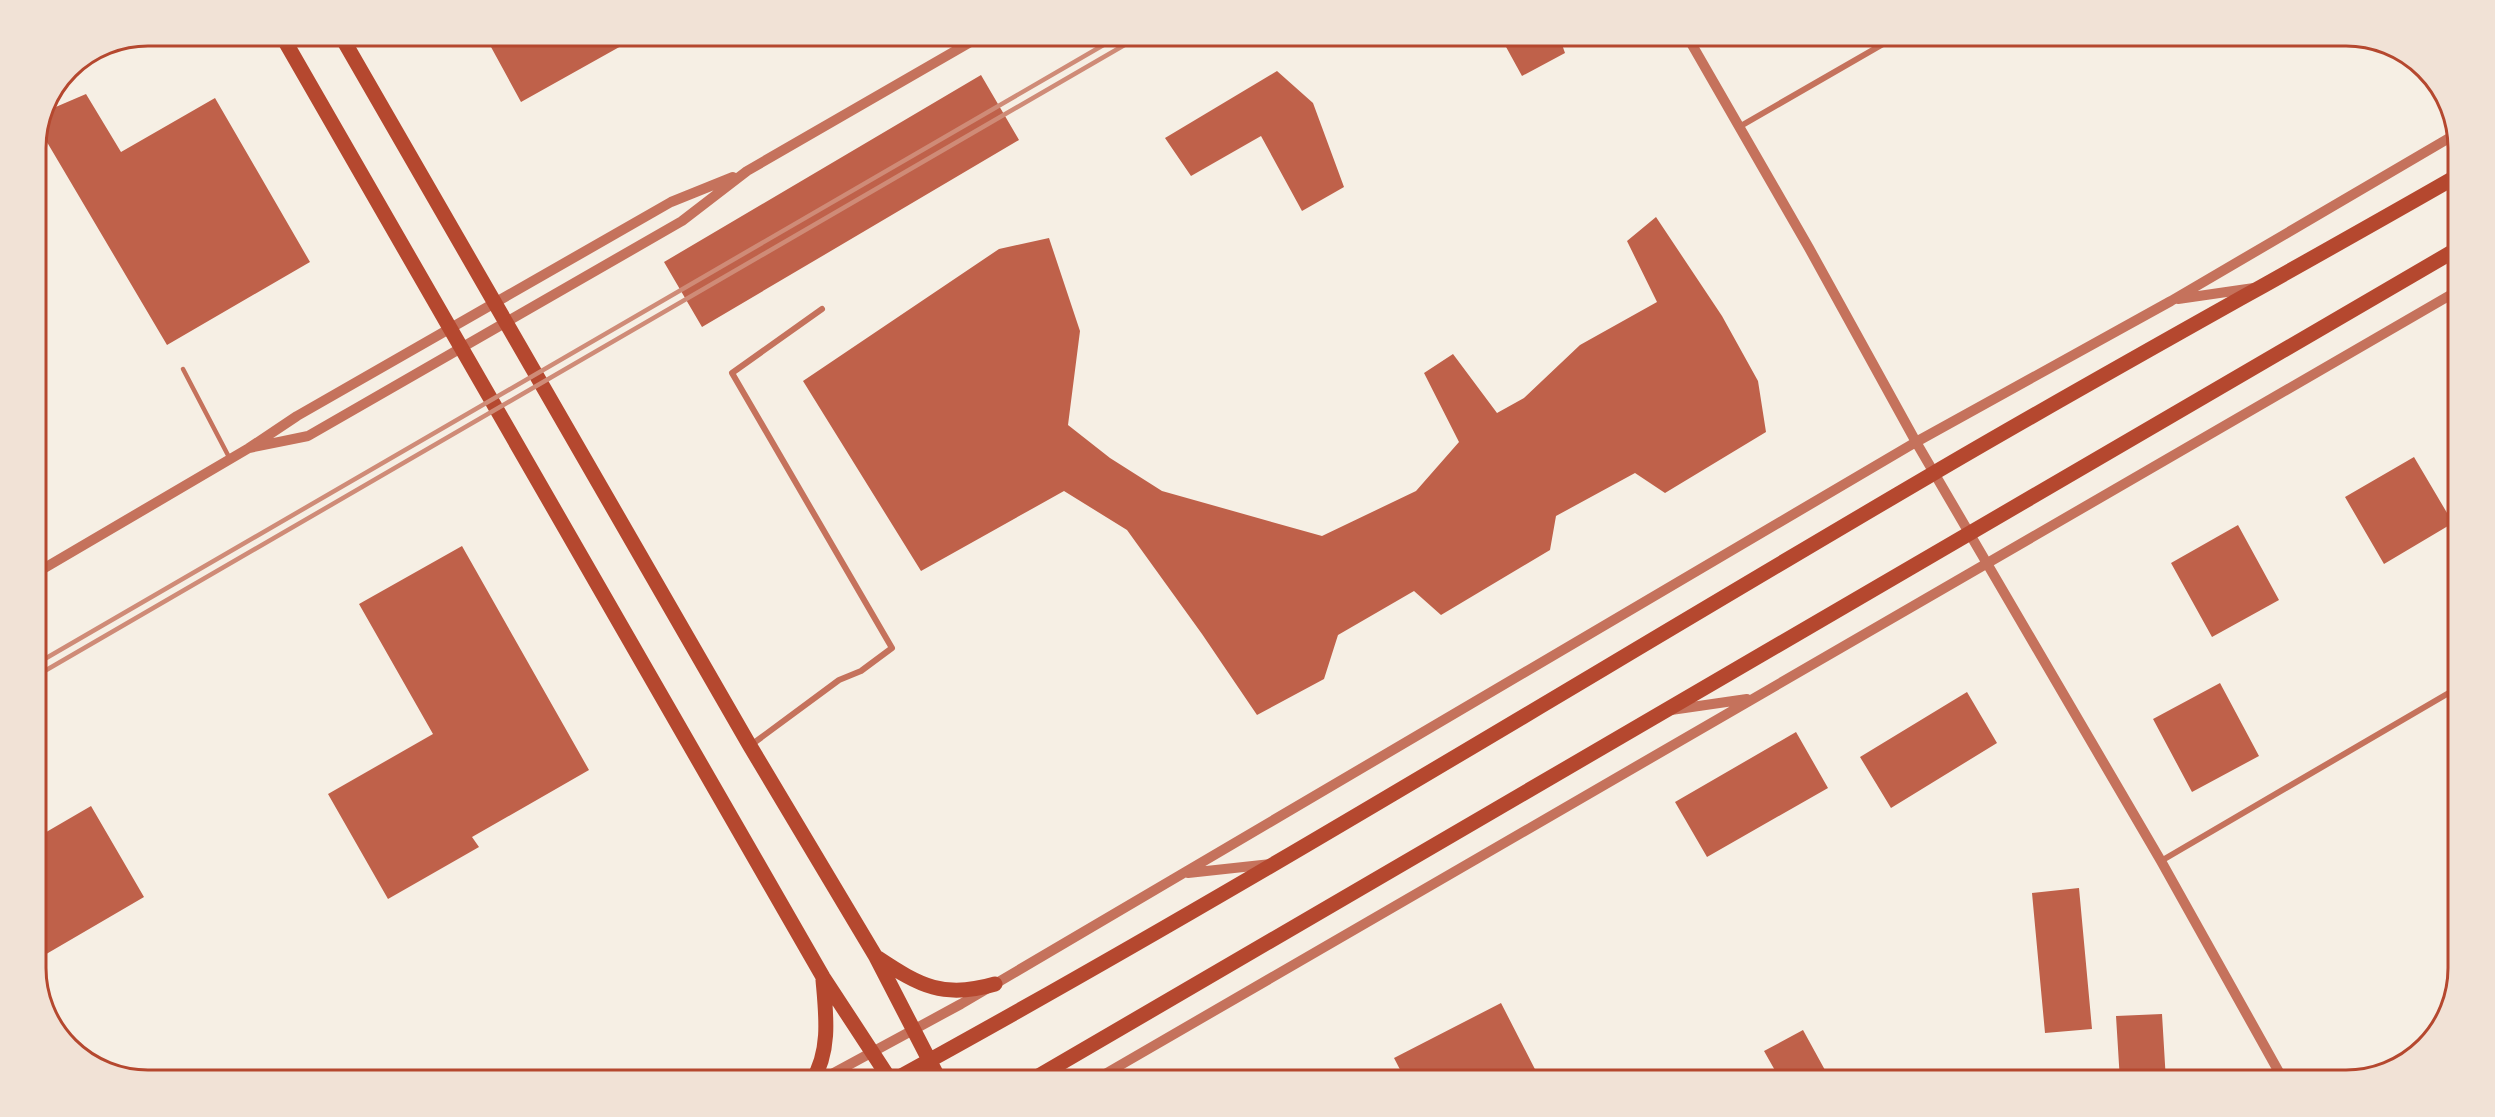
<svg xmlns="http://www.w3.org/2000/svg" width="2495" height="1117" font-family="'IBM Plex Sans',sans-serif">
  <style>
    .building { fill: #bf614a }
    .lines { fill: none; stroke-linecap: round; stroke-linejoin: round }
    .service { stroke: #c5725c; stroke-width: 4.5 }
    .minor { stroke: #c5725c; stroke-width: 6 }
    .tertiary { stroke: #c5725c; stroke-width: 10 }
    .primary { stroke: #b5482f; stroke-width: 15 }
    .rail { stroke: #cf8b77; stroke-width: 4.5 }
    .rim { fill: none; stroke: #b5482f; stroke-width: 3 }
  </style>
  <rect width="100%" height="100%" fill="#f6efe4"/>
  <!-- building -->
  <path class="building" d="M485,36H639L521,102Z
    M1500,36H1559L1565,53L1522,76Z
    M1277,71L1313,103L1344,187L1302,211L1261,136L1191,176L1165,138Z
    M981,75L1019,140L702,327L664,262Z
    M86,94L121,152L215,98L310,262L167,345L41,132L51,109Z
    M1656,217L1722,316L1758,381L1766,432L1665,493L1635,473L1556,516L1550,550L1441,615L1414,591L1338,635L1324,679L1257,715L1202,634L1127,530L1064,491L921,571L803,381L999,249L1049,238L1080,331L1068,425L1110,458L1162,491L1322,536L1416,491L1459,442L1424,373L1453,354L1497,413L1524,398L1580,345L1657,302L1627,241Z
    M2414,457L2453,523L2384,564L2345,497Z
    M2238,525L2279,600L2212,637L2171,563Z
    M462,546L589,770L472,837L479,847L388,899L328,794L433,734L359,604Z
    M2220,683L2259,756L2192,792L2153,719Z
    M1967,692L1997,743L1891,808L1860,757Z
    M1796,732L1828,788L1707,857L1675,802Z
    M91,806L144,897L36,960V838Z
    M2079,888L2092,1029L2045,1033L2032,893Z
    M1501,1003L1541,1081H1406L1394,1058Z
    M2162,1014L2166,1081H2120L2116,1016Z
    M1803,1030L1831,1081H1781L1764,1051Z"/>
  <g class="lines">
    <!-- service -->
    <path class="service" d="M183,369L230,459"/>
    <!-- minor -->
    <path class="minor" d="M1739,127L1897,36
      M751,745L839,680L861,671L892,648L732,373L822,309
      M2161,861L2459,687"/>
    <!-- tertiary -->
    <path class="tertiary" d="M1687,36L1809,248L1916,442L2161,861L2284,1081
      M2178,299L2254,288
      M249,448L308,436L682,221L747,171L981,36
      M36,573L249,448L297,416L671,202L733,177
      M1671,710L1747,699
      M1188,873L1271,864
      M819,1081L961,1004L1916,442L2171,301L2456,134
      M1093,1081L2459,290"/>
    <!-- primary -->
    <path class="primary" d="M282,36L823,977L891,1081
      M341,36L750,746L876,957L940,1081
      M878,958C920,986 944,999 995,984
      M812,1081C831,1051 826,1014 823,980
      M892,1081C1243,889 1584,678 1929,476C2104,373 2283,276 2459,175
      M1030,1081L2459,248"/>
    <!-- rail -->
    <path class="rail" d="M36,664L1119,36
      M36,676L1140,36"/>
  </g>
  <!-- crop -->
  <path d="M0 0H2495V1117H0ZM148 46H2346A102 102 0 0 1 2448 148V968A102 102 0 0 1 2346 1070H148A102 102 0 0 1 46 968V148A102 102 0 0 1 148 46Z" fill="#f1e2d6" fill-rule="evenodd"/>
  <path class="rim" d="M148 46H2346A102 102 0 0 1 2448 148V968A102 102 0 0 1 2346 1070H148A102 102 0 0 1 46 968V148A102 102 0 0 1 148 46Z"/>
</svg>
